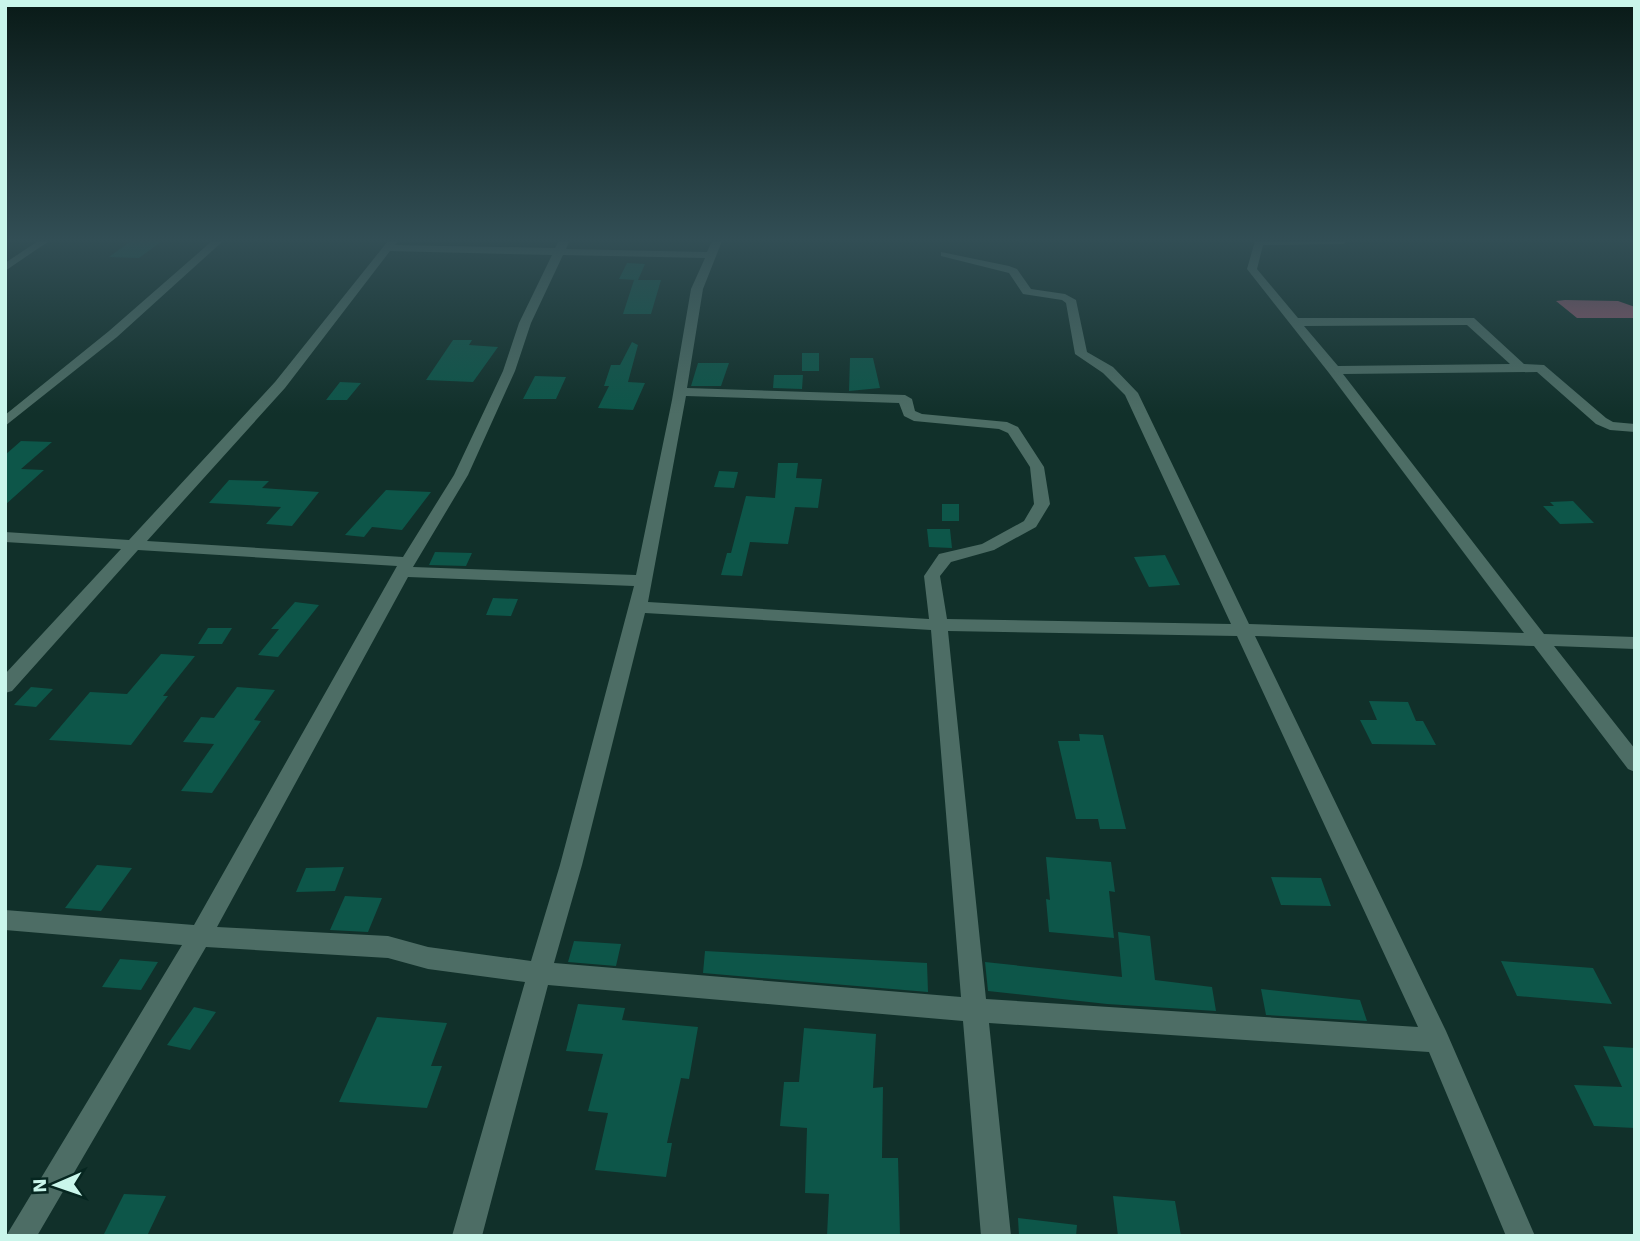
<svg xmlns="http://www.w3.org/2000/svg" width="1640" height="1241" font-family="'Work Sans',sans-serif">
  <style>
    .water { fill: #98586f }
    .building { fill: #0d5649 }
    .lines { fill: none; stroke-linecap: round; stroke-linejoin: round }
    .minor { fill: #4d6d65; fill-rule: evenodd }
  </style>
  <rect width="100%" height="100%" fill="#11302a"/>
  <!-- water -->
  <path class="water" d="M1565,300L1618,301L1635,307V318H1577L1556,301Z"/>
  <!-- building -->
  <path class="building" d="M131,241H162L139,258L109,257Z
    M627,263L645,264L638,280H661L651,314H623L634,280H637L619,279Z
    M453,340H472L469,345L498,347L473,382L426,380Z
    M632,342L638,345L628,382L645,383L633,410L598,408L609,386H604L611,365H620Z
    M802,353H819V371H802Z
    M850,358H873L880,388L849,391Z
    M698,363H729L721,386H691Z
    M774,375H803L802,389L773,388Z
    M535,376L566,377L556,399H523Z
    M340,382L361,383L347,400H326Z
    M21,441L52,442L21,469L44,470L5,505V455Z
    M778,463H798L796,478L822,479L818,508L795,507L788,544L750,542L742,576L721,575L727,553H731L746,496L775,498Z
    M719,471L738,472L734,488L714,487Z
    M229,480L269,481L262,488L319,492L292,526L266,524L281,507L209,503Z
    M386,490L431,492L402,530L372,527L364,537L345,535Z
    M1573,501L1594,523L1560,524L1543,506H1554L1550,502Z
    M942,504H959V521H942Z
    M927,529H950L952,548L929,547Z
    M435,552L472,553L466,566L429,565Z
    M1165,555L1180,585L1149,587L1134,557Z
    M493,598L518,599L511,616L486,615Z
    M295,602L319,605L278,657L258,655L279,629H271Z
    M208,628H232L222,644H198Z
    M161,654L195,656L163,696H168L131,745L49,740L90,692L127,694Z
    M31,687L53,689L36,707L14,705Z
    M237,687L275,690L254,720L261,721L212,793L181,791L214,744L183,742L201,717L214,718Z
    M1369,701L1408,702L1416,721H1423L1436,745L1372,744L1360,720H1377Z
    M1079,734L1103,735L1126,829H1100L1098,819H1076L1058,741H1080Z
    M1046,857L1111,862L1115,892L1109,891L1114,938L1049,932L1046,899L1050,900Z
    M97,865L132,868L101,911L65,908Z
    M344,867L335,891L296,892L306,868Z
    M1271,877L1321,878L1331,906L1281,905Z
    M345,896L382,898L368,932L330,930Z
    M1118,932L1150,936L1155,980L1212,987L1216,1011L1107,1004L988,991L985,962L1122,977Z
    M574,941L621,944L616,966L568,962Z
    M705,951L927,963L928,992L703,973Z
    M120,959L158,962L141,990L102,987Z
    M1501,961L1593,968L1612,1004L1517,996Z
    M1261,989L1360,1000L1367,1021L1266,1015Z
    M578,1004L625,1008L622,1020L698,1027L689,1079L681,1078L667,1143H672L666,1177L595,1170L608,1113L588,1111L603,1054L566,1051Z
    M194,1007L216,1012L190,1050L167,1045Z
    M377,1017L447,1023L431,1066H442L427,1108L339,1102Z
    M804,1028L876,1034L873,1088L883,1087L882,1158H898L900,1236H827L829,1194L805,1193L807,1128L780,1126L784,1082H799Z
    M1603,1046L1635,1048V1128L1594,1126L1574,1085L1622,1087Z
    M124,1194L166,1196L147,1236H103Z
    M1113,1196L1175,1201L1181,1236H1118Z
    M1018,1218L1077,1225L1076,1236H1019Z"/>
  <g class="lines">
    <!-- minor -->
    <path class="minor" d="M38,241H49L5,271V263Z
      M212,241H223L117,337L5,426V415L109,331Z
      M388,241H398L395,245L555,248L559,241H569L566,249L707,252L712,241H722L703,289L687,388L905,395L912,399L915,411L922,414L1007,422L1018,427L1044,467L1050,504L1036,527L994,550L951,562L940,576L947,619L1231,624L1125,395L1103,373L1075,354L1066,303L1062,300L1023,294L1009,273L941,256V252L1009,266L1017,269L1031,289L1065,294L1076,300L1087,352L1113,367L1138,393L1249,624L1524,633L1329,373L1247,269L1255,241H1348L1343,244L1263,245L1257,269L1298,318H1474L1524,364L1544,365L1606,418L1613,422L1635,424V432L1610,430L1596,424L1537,372L1343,374L1544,634L1635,637V649L1554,646L1635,749V772L1628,769L1534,646L1255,636L1446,1031L1535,1236H1506L1429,1052L989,1023L1011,1236H981L963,1021L548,985L482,1236H452L525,982L428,969L388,958L206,947L37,1236H6L182,945L5,930V910L194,925L397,566L138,550L12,691L5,693V674L121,549L5,542V532L129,540L275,382ZM390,251L552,255L519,323L503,371L454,475L403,557L147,541L285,388ZM563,255L705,258L691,289L672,400L636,575L413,567L468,475L515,371L531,323ZM1467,325L1510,364L1338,366L1304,326ZM686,396L899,403L904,416L914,421L999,429L1008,433L1030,467L1034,504L1024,521L982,544L939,554L924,576L929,619L648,602ZM408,577L634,586L560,865L531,961L428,947L388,936L217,927ZM645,613L931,630L961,997L554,963L582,865ZM948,631L1237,636L1418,1027L986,999Z"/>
  </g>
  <!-- sky -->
  <linearGradient id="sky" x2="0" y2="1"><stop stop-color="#091a17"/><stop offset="0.58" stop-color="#324e55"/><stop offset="1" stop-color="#324e55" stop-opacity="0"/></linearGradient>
  <rect width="1640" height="414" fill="url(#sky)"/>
  <!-- border -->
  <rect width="1640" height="1241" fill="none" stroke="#caf6eb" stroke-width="14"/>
  <!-- north arrow -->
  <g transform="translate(56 1185) rotate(268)" stroke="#062620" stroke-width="5" paint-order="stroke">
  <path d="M0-5L12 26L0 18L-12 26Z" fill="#caf6eb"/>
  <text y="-10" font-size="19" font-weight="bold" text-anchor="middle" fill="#caf6eb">N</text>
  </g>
</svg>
